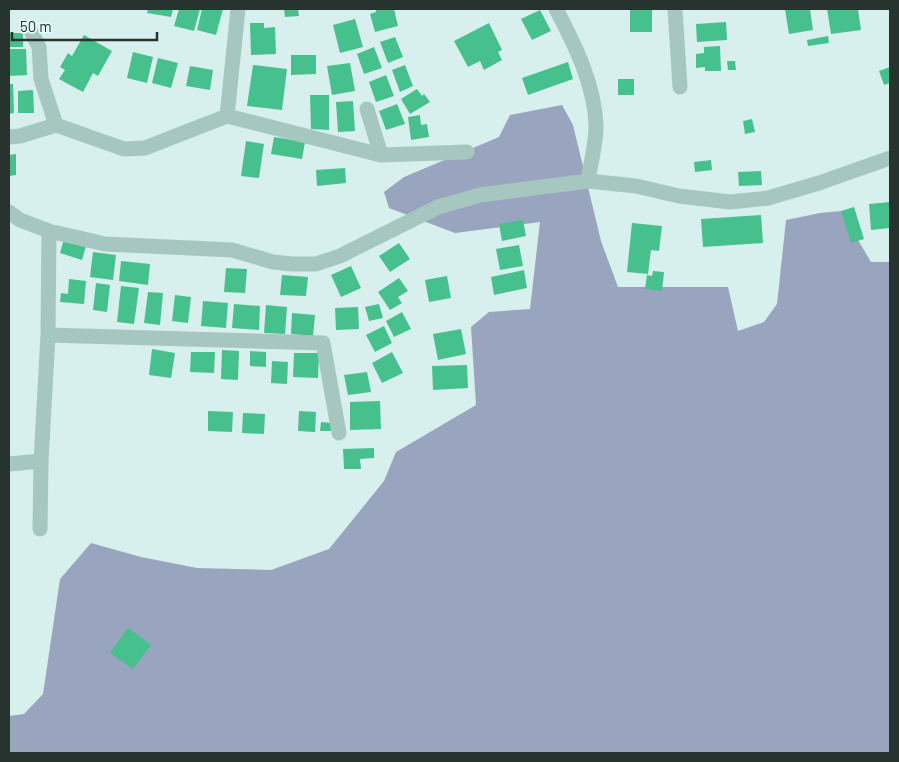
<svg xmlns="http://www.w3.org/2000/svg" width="899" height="762" font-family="Barlow,sans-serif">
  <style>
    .green { fill: #99a5be }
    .building { fill: #46c08d }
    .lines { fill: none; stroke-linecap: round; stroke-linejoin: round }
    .minor { stroke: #a5c7c0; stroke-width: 15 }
  </style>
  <rect width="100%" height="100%" fill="#d8f0ed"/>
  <!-- green -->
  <path class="green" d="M562,105L573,125L601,241L618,287H728L738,331L764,322L777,304L786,220L820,213L841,211L871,262H890V753H9V716L24,714L43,694L60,579L91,543L141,557L197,568L271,570L329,549L384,481L396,452L476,405L471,327L489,312L530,309L540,222L455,233L389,208L384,192L404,177L499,137L510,115Z"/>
  <!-- building -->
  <path class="building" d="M148,9H173L171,17L147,13Z
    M179,9H200L194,31L174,26Z
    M202,9H223L216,35L197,30Z
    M284,9H298L299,16L285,17Z
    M376,9H394L398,26L375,32L370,14L376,12Z
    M630,9H652V32H630Z
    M785,9H810L813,30L789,34Z
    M827,9H858L861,30L831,34Z
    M540,10L551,31L532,40L521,19Z
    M355,19L363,47L340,53L333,25Z
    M726,22L727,40L697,42L696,24Z
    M250,23H264V28L275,27L276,54L251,55Z
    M489,23L502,50L498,52L502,60L484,70L480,61L468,67L454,41Z
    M9,33H23V47H9Z
    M84,35L112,51L98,76L93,73L83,92L59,79L65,70L60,67L68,53L72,56Z
    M828,36L829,43L808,46L807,40Z
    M395,37L403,57L388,63L380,42Z
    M720,46L721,71H705V67L696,68V54L704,53V47Z
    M374,47L382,68L364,74L357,54Z
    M9,49H26L27,75L9,76Z
    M133,52L153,57L147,83L127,78Z
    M291,55H316V74L291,75Z
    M158,58L178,63L171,88L152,83Z
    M727,61H735L736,70H728Z
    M568,62L573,79L528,95L522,78Z
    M350,63L355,91L332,95L327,66Z
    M253,65L287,69L282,110L247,106Z
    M405,65L413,86L400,92L392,70Z
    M190,66L213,70L210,90L186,86Z
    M890,67V83L884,85L879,71Z
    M386,75L394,96L376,102L369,82Z
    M618,79H634V95H618Z
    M9,84H13L14,113L9,114Z
    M417,89L422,96L424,94L430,102L410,114L401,99Z
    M33,90L34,113H18V91Z
    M310,95H329V130L311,129Z
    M353,101L355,131L338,132L336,102Z
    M397,104L405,124L386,130L379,111Z
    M420,115L421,125L427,124L429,137L411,140L408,117Z
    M752,119L755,132L745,134L743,121Z
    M274,137L305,142L302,159L271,154Z
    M246,141L264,144L259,178L241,176Z
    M16,154V175L9,176V155Z
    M711,160L712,170L695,172L694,162Z
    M345,168L346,183L317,186L316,170Z
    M761,171L762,185L739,186L738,172Z
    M890,202V228L871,230L869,204Z
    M854,207L864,239L851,243L841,211Z
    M761,215L763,243L703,247L701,219Z
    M523,220L526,236L502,241L499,224Z
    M632,223L662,226L659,251L651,250L648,274L627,272Z
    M64,239L86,246L82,260L60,253Z
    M399,243L410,259L390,272L379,256Z
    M519,245L523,266L500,270L496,249Z
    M93,252L116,255L113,280L90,277Z
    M121,261L150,264L148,285L119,281Z
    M351,266L361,288L341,297L331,275Z
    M226,268L247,269L245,293L224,292Z
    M524,270L527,288L494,295L491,277Z
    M653,271L664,272L662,291L645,289L647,275L652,276Z
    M282,275L308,277L306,296L280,295Z
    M447,276L451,298L429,302L425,280Z
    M399,278L408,291L398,297L402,303L390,310L378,292Z
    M69,279L86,281L84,304L60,302L61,293L68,294Z
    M96,283L110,285L107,312L93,310Z
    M121,286L139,288L134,324L117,322Z
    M148,292L163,293L160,325L144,323Z
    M175,295L191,297L188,323L172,321Z
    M203,301L228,303L226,328L201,326Z
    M234,304L260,306L259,330L232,328Z
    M379,304L383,318L369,321L365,307Z
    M266,305L287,307L285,334L264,333Z
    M358,307L359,329L336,330L335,308Z
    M402,312L411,329L394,337L386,321Z
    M292,313L315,315L313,336L291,334Z
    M384,326L392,343L375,352L366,335Z
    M461,329L466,354L438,360L433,334Z
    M152,349L175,353L171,378L149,375Z
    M222,350L239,351L238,380L221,379Z
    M250,351L266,352V367L250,366Z
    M191,352H215L214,373L190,372Z
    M392,352L403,373L382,383L372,363Z
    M294,353H319L318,378L293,377Z
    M272,361L288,362L287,384L271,383Z
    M467,365L468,388L433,390L432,366Z
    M367,372L371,392L348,395L344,375Z
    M380,401L381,429L350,430V402Z
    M208,411L233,412L232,432L208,431Z
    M299,411L316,412L315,432L298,431Z
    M243,413L265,414L264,434L242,433Z
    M321,422L332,423V431H320Z
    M374,448V458L360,459L361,469H344L343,449Z
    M128,628L151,645L133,669L110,653Z"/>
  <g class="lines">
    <!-- minor -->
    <path class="minor" d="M556,9C575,45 594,83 596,124C597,140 590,165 588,181
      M675,9L680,87
      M31,31L39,47L41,79L56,125
      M367,109L381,155
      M227,116L238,9
      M9,137L20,136L56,125L124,149L145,148L227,116L381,155L467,152
      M9,212L20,220L49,231L105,244L232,250L273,262L292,264H316L340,256L438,207L480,195L588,181L636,186L679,196L730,202L768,198L819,183L890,158
      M48,335L323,343L339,433
      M9,464L41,461
      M40,529L41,461L48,335L49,231"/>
  </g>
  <!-- border -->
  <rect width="899" height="762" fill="none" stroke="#26332f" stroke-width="20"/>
  <!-- scale -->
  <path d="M12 32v8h145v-8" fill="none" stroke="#26332f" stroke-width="2.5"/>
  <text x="20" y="32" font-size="15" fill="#26332f" stroke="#e4f8f5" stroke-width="4" paint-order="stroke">50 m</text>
</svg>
